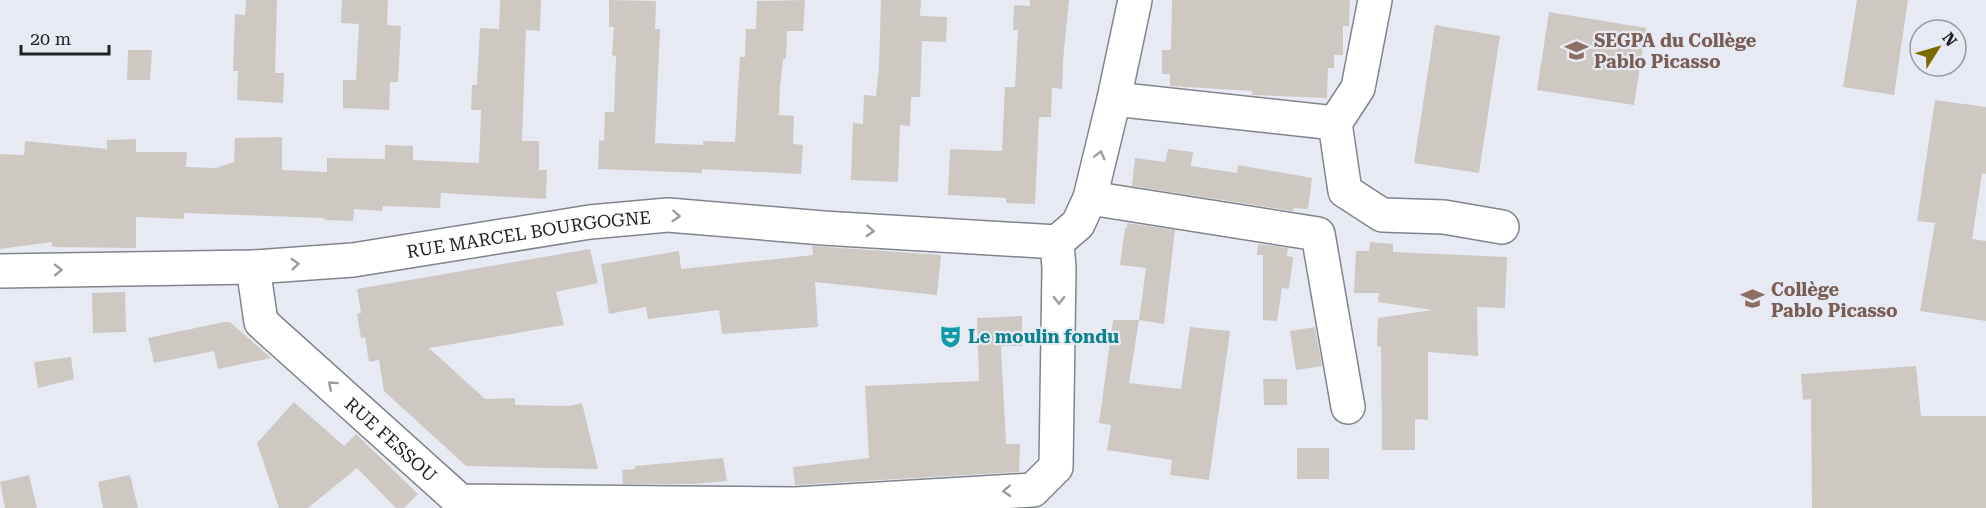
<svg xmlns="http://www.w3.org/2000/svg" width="1986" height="508" font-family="'Roboto Serif',serif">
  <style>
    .building { fill: #cec8c2 }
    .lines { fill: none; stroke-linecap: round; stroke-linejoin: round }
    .minor-casing { stroke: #82848c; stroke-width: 36 }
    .minor { stroke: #fff; stroke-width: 33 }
    .oneway { stroke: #9b9c9d }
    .labels { text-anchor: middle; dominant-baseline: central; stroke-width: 4.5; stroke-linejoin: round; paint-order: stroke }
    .education-label { font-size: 18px; font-weight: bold; fill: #785e54; stroke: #e8eaf3; text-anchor: start }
    .street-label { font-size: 18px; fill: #212225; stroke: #e8eaf3 }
    .culture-label { font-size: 18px; font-weight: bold; fill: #0d838f; stroke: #e8eaf3; text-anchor: start }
  </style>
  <rect width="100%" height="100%" fill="#e8eaf3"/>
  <!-- building -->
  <path class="building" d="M246,0H277L275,73H284L283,103L237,100L238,71H233L235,14L245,15Z
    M342,0H388L387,25L401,26L398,82H390L389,110L343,108V80H356L359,24L341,23Z
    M500,0H541L540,31L526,30L522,141H539V170H547L546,199L441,193L440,208L383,206L382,211L354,209L353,221L324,220L325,218L184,213V219L136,217V248L52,247V242L0,249V154L24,155L25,141L107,149V140L136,139V152H187L186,167L216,168L234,162L235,138L282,137V170L327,172V158L385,159V145L413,146V160L479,163L481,110H471L472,85H477L480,28L499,29Z
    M609,0L656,1L655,29H660L655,143L703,145V141L735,142L740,57H745L746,29H756L757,1L805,0L803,31H787L786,59H783L780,87L779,115L794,116L793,144L803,145L801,174L702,169V173L598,169L599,140L604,141L605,112H614L616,56L612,55L614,27H609Z
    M881,0H921L920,16L947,17L946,42L922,41L920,97H911L910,126L900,125L898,182L851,180L853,123L863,124L864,95L876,96L879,67Z
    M1030,0H1069L1063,61L1062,89L1052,88L1051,117H1039L1035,204L1006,203V198L948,195L950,149L1002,151L1005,87H1015L1018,30H1013L1014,5L1030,6Z
    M1172,0H1350L1349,26H1343V55H1334V68H1328L1327,98L1255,95H1252V91L1170,86V74H1162V50H1171Z
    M1857,0H1908L1894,95L1843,87Z
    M1549,12L1646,28L1634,105L1537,90Z
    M1435,25L1500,36L1479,173L1414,163Z
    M128,50H152L150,80H127Z
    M1935,100L1986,107V174L1982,173L1972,239L1986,241V321L1920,311L1935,223L1917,221Z
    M1168,149L1193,152L1191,166L1237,173L1238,165L1312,178L1308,209L1294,208L1293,211L1132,186L1135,158L1165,162Z
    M1127,223L1175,230L1164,324L1139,320L1146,268L1120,265L1125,228H1127Z
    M1370,242L1393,244V252L1507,257L1505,308L1477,307L1478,356L1428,352V420L1415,419V450H1382L1381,347L1377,346L1378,318L1433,310L1378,302L1379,293H1354L1356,251H1369Z
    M1258,244L1288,248L1287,256L1293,257L1289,289L1282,288L1277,321L1263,320V255H1257Z
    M812,246L941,255L937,295L815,282L818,327L722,334L719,310L648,319L646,307L609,314L601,264L679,251L681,269L813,255Z
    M590,249L598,283L556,292L564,325L429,348L485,399L515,398V405L570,406L582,403L598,469L466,466L384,391L379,360L369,362L365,337L361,338L357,314L361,313L357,289Z
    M125,292L126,332L93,333L92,293Z
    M1022,316V346H1001L1006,444H1020L1019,472L795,485L793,467L869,458L865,386L979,381L977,318Z
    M1113,320H1139L1129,383L1181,389L1190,327L1230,331L1209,480L1170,475L1172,460L1107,450L1111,425L1099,423Z
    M224,322H230L271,358L218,369L214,351L154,363L148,338Z
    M1315,327L1322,366L1296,370L1290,331Z
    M71,357L74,379L38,388L34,362Z
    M1916,366L1921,416H1986V508H1812L1811,399L1803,400L1801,374Z
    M1263,379H1287V405H1264Z
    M294,402L344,446L356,434L418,494L404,508H396L357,468L308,508H279L257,443Z
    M1297,448H1329V479H1297Z
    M723,458L727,481L693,484H623L622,470L635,469V466Z
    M29,475L37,508H5L0,482Z
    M130,475L138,508H103L98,482Z"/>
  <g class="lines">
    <defs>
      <g id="minor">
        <path d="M1114,99L1335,123L1345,191L1382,215L1444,217L1502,227"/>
        <path d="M1335,123L1358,88L1375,0"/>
        <path d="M1090,198L1318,234L1348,407"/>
        <path d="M1057,242L1078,224L1090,198L1114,99L1135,0"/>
        <path id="s1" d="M253,267L261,322L460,501L795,504L1033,490L1056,467L1059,268L1057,242"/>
        <path id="s2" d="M0,271L253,267L353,260L590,222L668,215L823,228L1057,242"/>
      </g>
    </defs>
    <!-- minor casing -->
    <use href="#minor" class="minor-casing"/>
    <!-- minor -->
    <use href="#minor" class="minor"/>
  </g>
  <!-- one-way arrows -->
  <defs><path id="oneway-chevron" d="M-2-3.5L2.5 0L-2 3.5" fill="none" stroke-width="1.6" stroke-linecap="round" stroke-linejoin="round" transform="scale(1.5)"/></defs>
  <g class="oneway">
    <use href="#oneway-chevron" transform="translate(1100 155) rotate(-76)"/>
    <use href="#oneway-chevron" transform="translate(676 216) rotate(4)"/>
    <use href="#oneway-chevron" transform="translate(870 231) rotate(3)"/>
    <use href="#oneway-chevron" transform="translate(295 264) rotate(-5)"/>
    <use href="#oneway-chevron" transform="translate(58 270) rotate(-1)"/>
    <use href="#oneway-chevron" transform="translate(1059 300) rotate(91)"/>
    <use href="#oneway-chevron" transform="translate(332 385) rotate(-138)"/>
    <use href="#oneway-chevron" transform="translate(1007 491) rotate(177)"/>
  </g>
  <!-- icons -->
  <defs>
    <symbol id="school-bare" viewBox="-9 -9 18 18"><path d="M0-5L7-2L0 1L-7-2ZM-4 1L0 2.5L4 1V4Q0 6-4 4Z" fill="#8d6e63" stroke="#e8eaf3" stroke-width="2.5" paint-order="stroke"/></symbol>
    <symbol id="theatre-bare" viewBox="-9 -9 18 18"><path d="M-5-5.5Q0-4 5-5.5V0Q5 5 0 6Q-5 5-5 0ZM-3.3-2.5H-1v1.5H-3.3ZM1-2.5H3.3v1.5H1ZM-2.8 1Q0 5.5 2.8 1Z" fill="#0f9aa8" stroke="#e8eaf3" stroke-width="2.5" paint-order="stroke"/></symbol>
  </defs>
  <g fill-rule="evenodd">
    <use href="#school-bare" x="1560" y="34" width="33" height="33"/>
    <use href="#school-bare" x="1736" y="282" width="33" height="33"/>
    <use href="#theatre-bare" x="934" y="320" width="33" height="33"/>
  </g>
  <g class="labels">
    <!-- education labels -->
    <g class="education-label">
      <text x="1594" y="40">SEGPA du Collège<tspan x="1594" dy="21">Pablo Picasso</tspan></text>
      <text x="1771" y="289">Collège<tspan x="1771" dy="21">Pablo Picasso</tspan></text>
    </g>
    <!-- street labels -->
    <g class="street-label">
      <text stroke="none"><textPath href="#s2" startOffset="531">RUE MARCEL BOURGOGNE</textPath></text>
      <text stroke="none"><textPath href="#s1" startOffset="231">RUE FESSOU</textPath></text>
    </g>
    <!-- culture labels -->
    <g class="culture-label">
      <text x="968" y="336">Le moulin fondu</text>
    </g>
  </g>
  <!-- north arrow -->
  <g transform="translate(1938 48) rotate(53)"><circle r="28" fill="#e8eaf3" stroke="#989aa1" stroke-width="1.5"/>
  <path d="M0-4.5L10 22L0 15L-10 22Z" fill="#7b6900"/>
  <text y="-9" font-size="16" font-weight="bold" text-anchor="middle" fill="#212225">N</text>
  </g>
  <!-- scale -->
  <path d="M21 45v9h88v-9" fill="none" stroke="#212225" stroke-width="3"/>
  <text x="30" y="45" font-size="18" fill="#212225" stroke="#e8eaf3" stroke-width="4.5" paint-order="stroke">20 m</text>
</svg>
